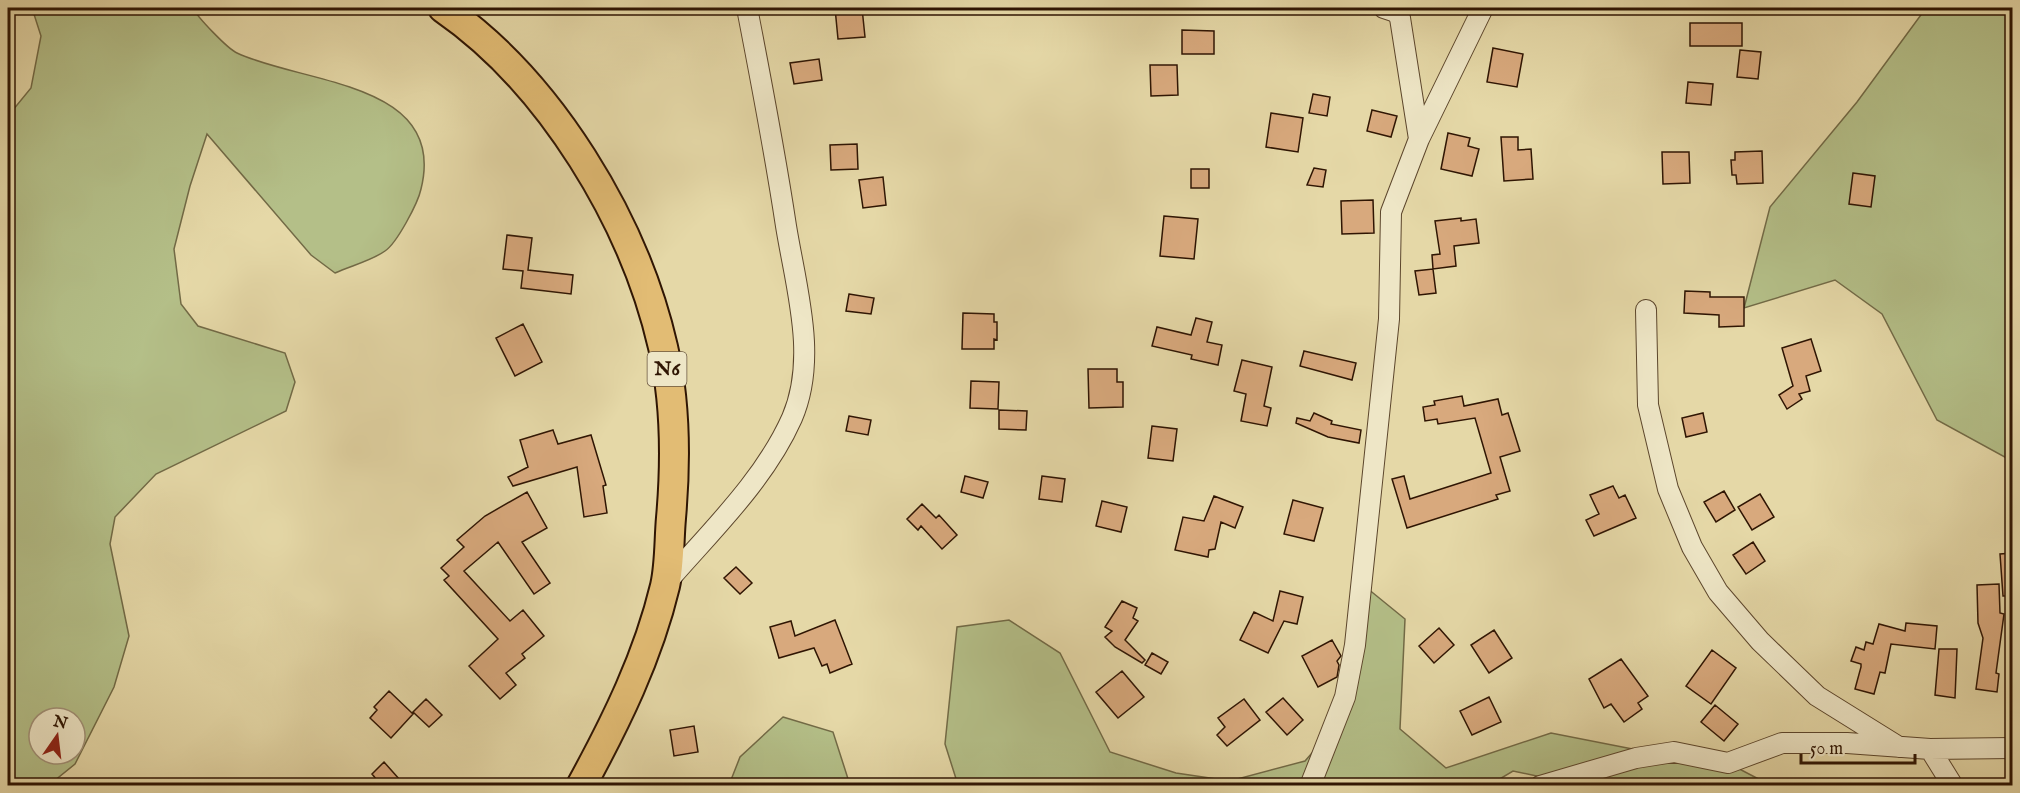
<svg xmlns="http://www.w3.org/2000/svg" width="2020" height="793" font-family="'IM FELL English',serif">
  <style>
    .green { fill: #b4bf88; stroke: #726a46; stroke-width: 1.5; fill-rule: evenodd }
    .building { fill: #d8a97d; stroke: #2f1503; stroke-width: 1.5 }
    .lines { fill: none; stroke-linecap: round; stroke-linejoin: round }
    .minor-casing { stroke: #5c462c; stroke-width: 22 }
    .highway-casing { stroke: #2f1503; stroke-width: 32 }
    .minor { stroke: #eee6c6; stroke-width: 20 }
    .highway { stroke: #e2bc74; stroke-width: 28 }
    .labels { text-anchor: middle; dominant-baseline: central; stroke-width: 4.5; stroke-linejoin: round; paint-order: stroke }
    .shield { fill: #eee6c6; stroke: #68543e; stroke-width: 1.5 }
    .shield-label { font-size: 20px; font-weight: bold; fill: #2f1503 }
  </style>
  <rect width="100%" height="100%" fill="#e5d8a7"/>
  <filter id="stains"><feTurbulence type="fractalNoise" baseFrequency=".00333" numOctaves="4"/><feColorMatrix values="0 0 0 0 .2 0 0 0 0 .09 0 0 0 0 .02 0 0 0 .5 -.17"/></filter>
  <radialGradient id="worn" r=".72"><stop offset=".6" stop-color="#630" stop-opacity="0"/><stop offset="1" stop-color="#630" stop-opacity=".3"/></radialGradient>
  <!-- green -->
  <path class="green" d="M32,8H193C197,17 228,49 237,53C302,84 448,81 421,189C418,203 397,243 385,251C371,261 350,266 335,273L311,255L207,134L190,186L174,249L181,304L198,326L285,353L295,382L286,411L156,474L115,517L110,544L129,636L114,687L75,764L49,785L8,786V116L31,88L41,36ZM39,718H75V754H39Z
    M1926,8H2012V461L1937,420L1882,314L1835,280L1744,308L1770,207L1857,102Z
    M1362,584L1405,619L1400,729L1446,768L1551,733L1658,754L1728,763L1770,785H1581L1573,778L1555,780L1513,771L1488,786L958,785L945,744L957,627L1009,620L1060,653L1110,752L1176,773L1230,781L1305,761L1332,730Z
    M783,717L833,732L850,785H729L740,757Z"/>
  <!-- building -->
  <path class="building" d="M835,8H862L865,37L838,39Z
    M1690,23H1742V46H1690Z
    M1182,30L1214,31V54H1182Z
    M1493,48L1523,54L1517,87L1487,82Z
    M1740,50L1761,52L1758,79L1737,77Z
    M819,59L822,80L794,84L790,63Z
    M1150,65H1177L1178,95L1151,96Z
    M1688,82L1713,84L1711,105L1686,103Z
    M1313,94L1330,97L1327,116L1309,113Z
    M1372,110L1397,116L1391,137L1367,131Z
    M1271,113L1303,118L1298,152L1266,147Z
    M1448,133L1470,138L1468,146L1479,149L1472,176L1441,169Z
    M1501,137H1518V150L1531,149L1533,179L1504,181Z
    M857,144L858,169L831,170L830,145Z
    M1762,151L1763,183L1737,184L1736,175H1732L1731,160H1735V152Z
    M1662,152H1689L1690,183L1663,184Z
    M1314,168L1326,170L1323,187L1307,185Z
    M1191,169H1209V188H1191Z
    M1853,173L1875,176L1871,207L1849,204Z
    M883,177L886,205L863,208L859,180Z
    M1373,200L1374,233L1342,234L1341,201Z
    M1164,216L1198,219L1194,259L1160,256Z
    M1461,218V221L1476,219L1479,243L1454,246L1456,266L1433,269L1432,255L1440,254L1435,221Z
    M507,235L532,238L528,270L573,275L571,294L521,288L523,271L503,269Z
    M1433,269L1436,293L1419,295L1415,271Z
    M1685,291L1710,292V297H1744V326L1719,327V315L1684,313Z
    M849,294L874,298L871,314L846,311Z
    M963,313L994,314V322H997V340L994,339V349H962Z
    M1196,318L1212,322L1207,342L1222,345L1218,365L1191,359L1192,355L1152,346L1157,327L1191,335Z
    M523,324L542,362L515,376L496,338Z
    M1811,339L1821,371L1806,376L1810,391L1799,394L1802,399L1787,409L1779,395L1793,386L1782,348Z
    M1304,351L1356,363L1352,380L1300,366Z
    M1242,360L1272,367L1264,406L1271,408L1267,426L1241,421L1246,394L1234,391Z
    M1088,369H1117V382H1123V407L1089,408Z
    M971,381L999,382L998,409L970,408Z
    M1462,396L1464,406L1498,399L1502,415L1508,413L1520,451L1500,457L1510,491L1496,495L1498,499L1407,528L1392,479L1404,476L1410,499L1491,473L1475,418L1438,424L1437,419L1425,421L1423,407L1435,405L1434,401Z
    M999,410L1027,411L1026,430L999,429Z
    M1314,413L1332,421L1331,424L1361,430L1359,443L1328,437L1296,423L1297,418L1310,421Z
    M1703,413L1707,432L1686,437L1682,418Z
    M849,416L871,420L868,435L846,431Z
    M1152,426L1177,429L1173,461L1148,458Z
    M553,430L558,444L591,435L606,485L603,486L607,513L584,517L577,467L513,486L508,477L528,467L520,440Z
    M965,476L988,482L983,498L961,492Z
    M1042,476L1065,479L1062,502L1039,499Z
    M1613,486L1619,498L1625,495L1636,518L1594,536L1586,520L1599,514L1590,495Z
    M1724,491L1735,510L1716,522L1704,502Z
    M527,492L547,528L522,542L550,583L534,594L498,542L464,571L510,621L523,610L544,636L522,654L525,658L506,673L516,685L500,699L469,666L498,639L444,580L449,576L441,568L464,547L457,540L485,516Z
    M1760,494L1774,517L1752,530L1738,507Z
    M1214,496L1243,507L1235,528L1221,522L1215,549L1209,550L1208,557L1175,550L1183,517L1204,521Z
    M1293,500L1323,508L1314,541L1284,534Z
    M1102,501L1127,507L1121,532L1096,526Z
    M922,504L936,518L939,515L957,535L942,549L921,526L918,530L907,519Z
    M1753,542L1765,561L1746,574L1733,555Z
    M2013,553V596H2003L2000,554Z
    M736,567L752,583L740,594L724,578Z
    M1999,584L2000,613L2004,614L1996,673L1999,674L1997,692L1976,689L1983,638L1978,623L1977,585Z
    M1280,591L1303,597L1297,624L1284,621L1268,653L1240,640L1254,612L1273,621Z
    M1122,601L1137,608L1133,618L1138,621L1125,640L1145,660L1142,663L1115,647L1105,637L1112,631L1105,627Z
    M835,620L852,664L830,673L827,664L822,666L814,648L779,658L770,627L791,621L795,636Z
    M1906,623L1937,626L1935,649L1891,644L1885,673L1880,672L1874,694L1855,689L1861,667V664L1851,661L1856,647L1864,650L1866,642L1873,644L1879,624L1905,631Z
    M1439,628L1454,645L1434,663L1419,646Z
    M1494,630L1512,658L1489,673L1471,645Z
    M1332,640L1341,656L1337,661L1339,665L1337,677L1318,687L1302,656Z
    M1939,649H1957L1955,698L1935,695Z
    M1712,650L1736,668L1711,704L1686,686Z
    M1152,653L1168,662L1161,674L1145,665Z
    M1621,659L1648,696L1638,703L1642,709L1624,722L1611,704L1604,708L1589,679Z
    M1122,671L1144,697L1118,718L1096,692Z
    M389,691L413,714L391,738L370,718L377,710L374,707Z
    M1489,697L1501,722L1472,735L1460,711Z
    M1283,698L1303,720L1287,735L1266,712Z
    M426,699L442,715L429,727L413,712Z
    M1244,699L1260,720L1227,746L1217,735L1225,727L1218,718Z
    M1715,705L1738,724L1724,741L1701,722Z
    M694,726L698,752L674,756L670,730Z
    M384,762L400,780L394,786H382L372,774Z"/>
  <g class="lines">
    <defs>
      <path id="minor" d="M1384,8L1396,12L1400,18L1419,139
        M1646,310L1648,405L1668,489L1692,547L1718,592L1760,641L1817,696L1899,747
        M666,583C710,532 764,481 792,418C818,358 796,288 786,226C775,153 761,80 747,8
        M1930,749L1953,786
        M1310,786L1345,697L1355,645L1389,319L1391,212L1419,139L1483,8
        M1540,786L1636,758L1674,752L1728,763L1782,743H1847L1930,749L2012,748"/>
      <path id="highway" d="M443,8C550,82 634,221 663,347C676,403 676,461 671,518C669,540 670,564 665,586C648,657 616,722 581,786"/>
    </defs>
    <!-- minor casing -->
    <use href="#minor" class="minor-casing"/>
    <!-- highway casing -->
    <use href="#highway" class="highway-casing"/>
    <!-- minor -->
    <use href="#minor" class="minor"/>
    <!-- highway -->
    <use href="#highway" class="highway"/>
  </g>
  <g class="labels">
    <!-- shield labels -->
    <rect class="shield" x="647.5" y="352" width="39" height="34" rx="4.5"/>
    <g class="shield-label">
      <text x="667" y="369">N6</text>
    </g>
  </g>
  <!-- margin -->
  <rect width="2020" height="793" fill="none" stroke="#e5d8a7" stroke-width="30"/>
  <rect x="9" y="9" width="2002" height="775" fill="none" stroke="#2f1503" stroke-width="3"/>
  <rect x="15" y="15" width="1990" height="763" fill="none" stroke="#2f1503" stroke-width="1.5"/>
  <!-- north arrow -->
  <g transform="translate(57 736) rotate(14)"><circle r="28" fill="#eee6c6" stroke="#a29278" stroke-width="1.5"/>
  <path d="M0-4.5L10 22L0 15L-10 22Z" fill="#8f2418"/>
  <text y="-9" font-size="16" font-weight="bold" text-anchor="middle" fill="#2f1503">N</text>
  </g>
  <!-- scale -->
  <path d="M1801 754v9h114v-9" fill="none" stroke="#2f1503" stroke-width="3"/>
  <text x="1810" y="754" font-size="18" fill="#2f1503" stroke="#eee6c6" stroke-width="4.5" paint-order="stroke">50 m</text>
  <rect width="100%" height="100%" filter="url(#stains)"/>
  <rect width="100%" height="100%" fill="url(#worn)"/>
</svg>
